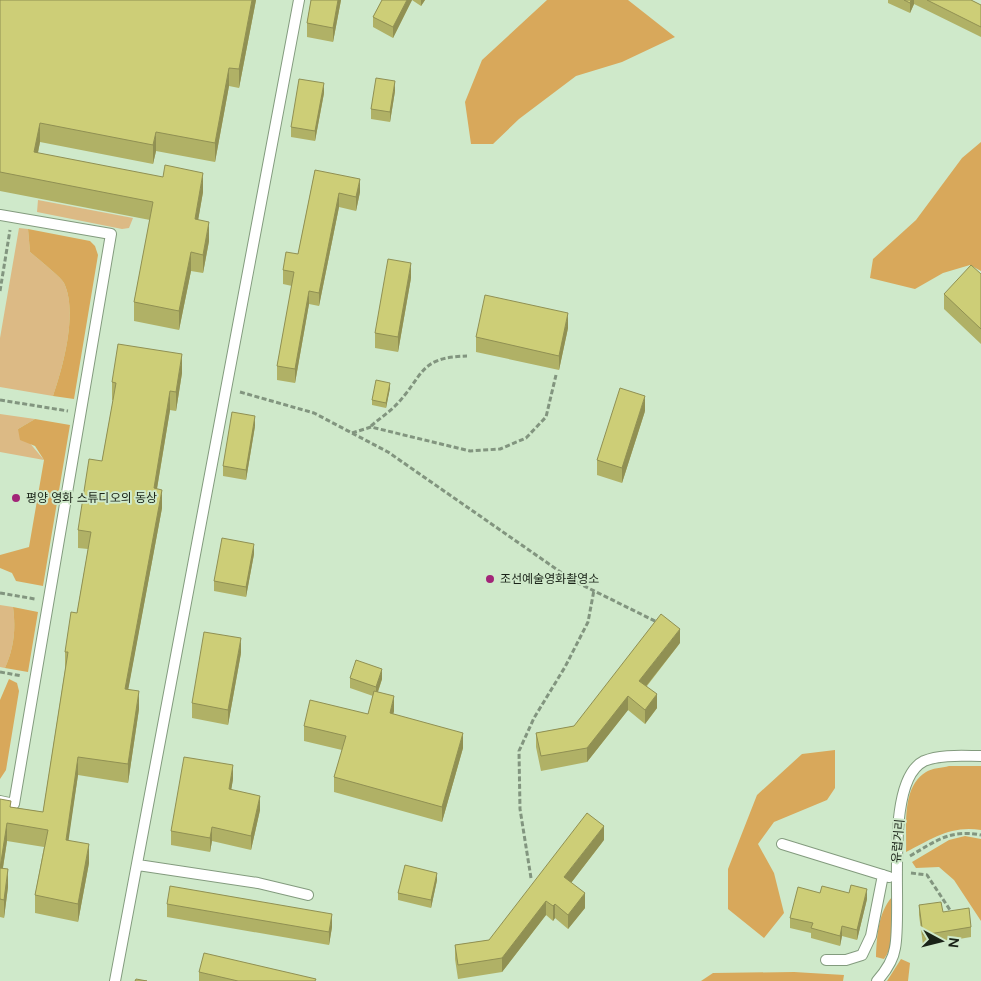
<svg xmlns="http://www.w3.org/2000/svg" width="981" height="981" font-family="'DM Sans','Noto Sans KR',sans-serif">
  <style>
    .green { fill: #dcba85 }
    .forest { fill: #d8a85b }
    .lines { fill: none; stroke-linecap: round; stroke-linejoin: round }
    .lane-casing { stroke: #839b7e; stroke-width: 12 }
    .path { stroke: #82957f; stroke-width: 3; stroke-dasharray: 5 2.5; stroke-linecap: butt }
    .lane { stroke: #fff; stroke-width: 10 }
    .wall { fill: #b0b166 }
    .shaded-wall { fill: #909053 }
    .building { fill: #cdce77; stroke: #909053 }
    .poi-dot { fill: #a22578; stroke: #cfe9ca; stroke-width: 2 }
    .labels { text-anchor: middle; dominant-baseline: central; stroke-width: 4; stroke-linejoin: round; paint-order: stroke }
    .poi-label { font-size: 12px; fill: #1a2318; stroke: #cfe9ca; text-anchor: start }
    .street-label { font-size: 12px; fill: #1a2318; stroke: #cfe9ca }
  </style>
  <rect width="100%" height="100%" fill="#cfe9ca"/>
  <!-- green -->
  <path class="green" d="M38,200L133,218L129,228L122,229L37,212Z
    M19,228L28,229L30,252C37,258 62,278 64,283C78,312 63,367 53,396L0,387V338Z
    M0,414L35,419L18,429L44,460L0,452Z
    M0,605L13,607C16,629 14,648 5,668L0,667Z"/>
  <!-- forest -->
  <path class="forest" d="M547,0H628L675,37L622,62L576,76L519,119L493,144H471L465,102L482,60Z
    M981,142V271L970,265L943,273L915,289L870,278L873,259L916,220L962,158Z
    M28,229L90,241L95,246L98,255L74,399L53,396C63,367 78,312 64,283C62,278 37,258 30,252Z
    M35,419L70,425L43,586L16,581L12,573L0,568V555L29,547L44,460L35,446L20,440L18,429Z
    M13,607L38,612L28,672L5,668C14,648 16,629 13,607Z
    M9,679L17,683L19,691L6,770L0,779V700Z
    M835,750V788L827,800L774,822L758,844L774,873L784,913L764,938L728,909V869L757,795L802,754Z
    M949,766H981V830C951,825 932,839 906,852C907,827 901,787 926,772C932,768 942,768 949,766Z
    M965,836L981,839V921L954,880L939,867L916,868L912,862L949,840Z
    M892,897C893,918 897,941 884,959L876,957C877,936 878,913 892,897Z
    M901,959L910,963L908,981H887Z
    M794,972L844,975L843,981H701L713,973Z"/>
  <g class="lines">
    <defs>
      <path id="lane" d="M0,215L111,234L14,804L0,801
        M782,844L889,877
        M138,865L258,883L308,895
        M826,960H846L862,955L871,936L883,875
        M115,981L299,0
        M877,981C885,972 893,961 895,948C903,909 883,781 924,761C941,754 964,756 981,756"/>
    </defs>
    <!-- lane casing -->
    <use href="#lane" class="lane-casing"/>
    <!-- path -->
    <path class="path" d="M0,291L10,230
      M240,392L314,413L388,452L572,580L659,623
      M0,400L68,411
      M371,426C379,419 388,413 395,406C424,377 417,357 467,356
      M352,433L371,427L470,451L500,449L526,438L546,417L556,375
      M0,593L35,599
      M0,672L22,676
      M910,856C936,841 950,829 981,835
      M911,873L927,875L952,913
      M531,878L520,809L519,751L534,718L565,667L588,622L594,590"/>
    <!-- lane -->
    <use href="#lane" class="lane"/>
  </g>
  <!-- wall -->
  <path class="wall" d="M0,0H256L239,88L229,86L215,162L156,151L153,164L40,142L38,153L203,192L198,220L209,241L203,273L191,271L179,330L134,321V302L150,220L0,191Z
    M311,0H341L333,42L307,37V23Z
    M382,0H412L393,38L373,27V17Z
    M412,0H425L421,6Z
    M888,0H971L981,5V37L914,4L910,13L888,3Z
    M395,91L390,122L371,119V109Z
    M324,93L315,141L291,137V127Z
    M315,170L360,192L356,211L339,207L319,306L309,304L295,383L277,380V366L292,286L283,284V270L298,254Z
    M981,274V344L944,309V294Z
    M411,278L398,352L375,348V333Z
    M568,328L559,370L476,352V337Z
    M182,373L176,411L170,410L157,489L162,508L128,689L139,709L128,783L78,775L68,840L89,863L78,922L35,913V895L44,847L7,841L3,868L8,887L4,918L0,917V799L11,807L43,812L65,670V652L77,613L88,549L78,548V530L102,461L113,400H112V382Z
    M390,388L386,408L372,405V400Z
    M645,411L622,483L597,475V460Z
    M255,426L246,480L223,476V466Z
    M254,554L246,597L214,591V581Z
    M680,643L647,686L657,708L645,724L628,710L587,762L541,771L536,747V733L574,726Z
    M241,653L228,725L192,718V703Z
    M350,678L382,679L378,692L394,711L393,714L463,748L442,822L334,792V777L342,750L304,741V726L368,714L373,696L350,688Z
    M233,779L231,790L260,810L251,850L212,841L210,852L171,845V831Z
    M604,840L571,883L585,908L568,929L555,918L553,921L546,915L502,972L458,979L455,959V945L489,940Z
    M437,880L431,908L398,900V893Z
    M820,893L867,899L857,940L842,936L840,946L811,938V933L790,928V918Z
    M167,904L332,927L329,945L167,917Z
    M919,905L943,912L971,927V937L923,945L919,915Z
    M199,972L316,981H199Z"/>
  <!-- shaded-wall -->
  <path class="shaded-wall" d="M252,0H256L239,88V69Z
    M338,0H341L333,42V28Z
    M407,0H412L393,38V27Z
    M421,0H425L421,6Z
    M911,0H914V4L910,13V3Z
    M229,68V86L215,162V143Z
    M395,81V91L390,122V112Z
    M324,83V93L315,141V131Z
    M40,123V142L34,171V152Z
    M156,132V151L153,164V145Z
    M203,173V192L195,238V219Z
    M360,179V192L356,211V197Z
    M339,193V207L319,306V293Z
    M209,222V241L203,273V255Z
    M191,252V271L179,330V311Z
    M411,263V278L398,352V337Z
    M309,291V304L295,383V369Z
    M568,313V328L559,370V356Z
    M182,354V373L176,411V392Z
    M390,383V388L386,408V403Z
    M170,391V410L154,506V488Z
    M645,396V411L622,483V468Z
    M255,416V426L246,480V470Z
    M162,490V508L125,707V689Z
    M254,544V554L246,597V587Z
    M680,629V643L639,695V681Z
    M241,638V653L228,725V710Z
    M382,669V679L376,697V687Z
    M139,691V709L128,783V764Z
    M657,694V708L645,724V710Z
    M394,696V711L390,727V713Z
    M628,696V710L587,762V748Z
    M463,733V748L442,822V807Z
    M78,757V775L66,858V840Z
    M233,765V779L229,803V789Z
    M260,796V810L251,850V836Z
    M7,823V841L0,886V868Z
    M604,826V840L564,892V877Z
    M212,827V841L210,852V838Z
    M89,844V863L78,922V904Z
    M8,869V887L4,918V900Z
    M437,873V880L431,908V900Z
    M867,889V899L857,940V930Z
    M585,893V908L568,929V915Z
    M546,901V915L502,972V958Z
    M555,904V918L553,921V906Z
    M332,914V927L329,945V932Z
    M842,926V936L840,946V936Z"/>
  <!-- building -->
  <path class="building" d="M0,0H252L239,69L229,68L215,143L156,132L153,145L40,123L34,152L163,177L165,165L203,173L195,219L209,222L203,255L191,252L179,311L134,302L153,202L0,172Z
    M311,0H338L333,28L307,23Z
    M382,0H407L393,27L373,17Z
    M904,0H911L910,3Z
    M927,0H971L981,5V27Z
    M376,78L395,81L390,112L371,109Z
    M299,79L324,83L315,131L291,127Z
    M315,170L360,179L356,197L339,193L319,293L309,291L295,369L277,366L294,272L283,270L286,252L298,254Z
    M388,259L411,263L398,337L375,333Z
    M971,265L981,274V329L944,294Z
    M485,295L568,313L559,356L476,337Z
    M118,344L182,354L176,392L170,391L154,488L162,490L125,689L139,691L128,764L78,757L66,840L89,844L78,904L35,895L48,830L7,823L0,868L8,869L4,900L0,899V799L11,801L10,807L43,812L68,652H65L71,612L77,613L91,532L78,530L89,459L102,461L116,383L112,382Z
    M376,380L390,383L386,403L372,400Z
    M620,388L645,396L622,468L597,460Z
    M232,412L255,416L246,470L223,466Z
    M222,538L254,544L246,587L214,581Z
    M661,614L680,629L639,681L657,694L645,710L628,696L587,748L541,756L536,733L574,726Z
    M204,632L241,638L228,710L192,703Z
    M356,660L382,669L376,687L350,678Z
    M374,691L394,696L390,713L463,733L442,807L334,777L346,736L304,726L310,700L368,714Z
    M184,757L233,765L229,789L260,796L251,836L212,827L210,838L171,831Z
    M587,813L604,826L564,877L585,893L568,915L555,904L553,906L546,901L502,958L458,965L455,945L489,940Z
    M405,865L437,873L431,900L398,893Z
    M851,885L867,889L857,930L842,926L840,936L811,928L813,923L790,918L798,887L820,893L822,886L849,893Z
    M170,886L332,914L329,932L167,904Z
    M941,902L943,912L969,908L971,927L923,935L919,905Z
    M204,953L316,979L315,981H238L199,972Z
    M136,979L147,981H135Z"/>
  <!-- markers -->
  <g class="poi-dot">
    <circle cx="16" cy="498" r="5"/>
    <circle cx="490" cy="579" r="5"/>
  </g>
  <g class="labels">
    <!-- poi labels -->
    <g class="poi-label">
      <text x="26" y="498">평양 영화 스튜디오의 동상</text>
      <text x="500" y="579">조선예술영화촬영소</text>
    </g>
    <!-- street labels -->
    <g class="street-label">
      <text transform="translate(898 841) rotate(-85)">유럽거리</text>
    </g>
  </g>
  <!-- north arrow -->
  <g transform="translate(941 941) rotate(97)" stroke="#cfe9ca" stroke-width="4" paint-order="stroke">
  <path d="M0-4L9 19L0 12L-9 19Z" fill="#1a2318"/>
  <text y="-8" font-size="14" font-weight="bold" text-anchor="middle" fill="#1a2318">N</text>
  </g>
</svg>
